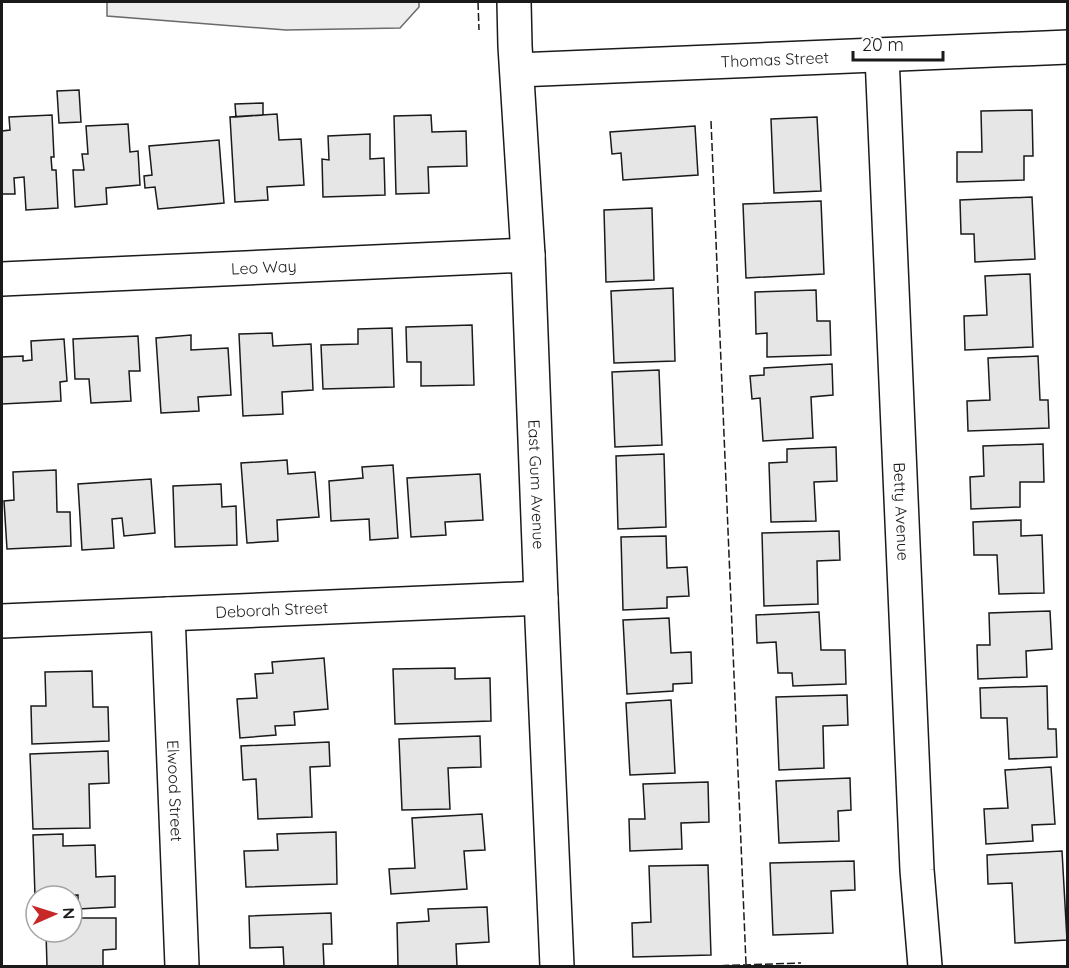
<svg xmlns="http://www.w3.org/2000/svg" width="1069" height="968" font-family="Quicksand,sans-serif">
  <style>
    .green { fill: #ededed; stroke: #6a6a6a; stroke-width: 1.5 }
    .building { fill: #e6e6e6; stroke: #1a1a1a; stroke-width: 1.5 }
    .lines { fill: none; stroke-linecap: round; stroke-linejoin: round }
    .minor-casing { stroke: #1a1a1a; stroke-width: 36 }
    .minor { stroke: #fff; stroke-width: 33 }
    .fence { stroke: #1a1a1a; stroke-width: 1.5; stroke-dasharray: 8 3; stroke-linecap: butt }
    .labels { text-anchor: middle; dominant-baseline: central; stroke-width: 4.5; stroke-linejoin: round; paint-order: stroke }
    .street-label { font-size: 16px; fill: #1a1a1a; stroke: #fff }
  </style>
  <rect width="100%" height="100%" fill="#fff"/>
  <!-- green -->
  <path class="green" d="M107,2H419V7L400,28L286,30L107,16Z"/>
  <!-- building -->
  <path class="building" d="M79,90L81,122L59,123L57,91Z
    M263,103V115L236,117L235,104Z
    M1032,110L1033,156H1024V180L957,182V152H982L981,111Z
    M277,114L279,140L301,139L304,185L267,187L268,200L235,202L230,117Z
    M52,115L54,157H51L52,170H56L58,208L26,210L24,177L14,178L15,194H2V131L10,130L9,117Z
    M431,115L432,132L466,131L467,166L428,167L429,193L396,194L394,116Z
    M817,117L821,191L774,193L771,119Z
    M128,124L130,152L138,151L140,185L106,188L107,204L75,207L73,170H84L82,154H88L86,126Z
    M695,126L698,175L623,180L621,153L612,154L610,132Z
    M370,134V159L384,158L385,195L323,197L322,159L329,160L328,136Z
    M219,140L224,203L158,209L155,187L145,188L144,176L152,175L149,146Z
    M1032,197L1035,259L975,262L974,234H961L960,200Z
    M821,201L824,274L746,278L743,204Z
    M652,208L654,280L606,282L604,210Z
    M1030,274L1033,347L965,350L964,316L987,315L985,276Z
    M673,288L675,361L614,363L611,291Z
    M816,290L817,321H830L831,355L767,357V333L756,334L755,292Z
    M472,325L474,385L421,386V362H407L406,327Z
    M392,328L394,387L323,389L321,345L358,344V329Z
    M272,333L273,346L311,344L313,390L282,392L283,414L243,416L239,334Z
    M191,335V350L228,348L231,395L198,397L199,411L161,413L156,338Z
    M138,336L140,371H129L131,401L91,403L89,379H75L73,339Z
    M64,339L67,381L60,382L61,401L2,404V357L23,356V361L32,360L31,341Z
    M1038,356L1040,400H1048L1049,428L968,431L967,401L990,400L988,358Z
    M832,364L833,395L811,397L813,438L763,441L760,398L752,399L750,376L764,375V368Z
    M659,370L662,445L615,447L612,372Z
    M1043,444L1044,482H1020V507L971,509L970,477L984,476L983,446Z
    M836,447L837,481L814,482L816,521L771,522L769,463L787,462V449Z
    M664,454L666,527L618,529L616,456Z
    M287,460L288,474L315,472L319,517L277,520L278,541L247,543L241,463Z
    M393,465L398,538L370,540L369,519L331,521L329,481L363,478L362,467Z
    M56,470L57,512H70L71,546L7,549L4,501L14,500L13,472Z
    M480,474L483,520L445,522L446,535L411,537L407,478Z
    M151,479L155,533L124,536L122,518L112,519L114,548L82,550L78,484Z
    M221,484L222,507L236,506L237,545L175,547L173,486Z
    M1021,520V536L1042,535L1044,593L999,594L997,555H974L973,522Z
    M839,531L840,560L817,561L818,604L764,606L762,533Z
    M666,536L667,568L687,567L689,596L667,597V608L623,610L621,537Z
    M1050,611L1052,649L1026,651L1027,677L978,679L977,645H990L989,613Z
    M819,612L821,650H845L846,684L793,686L792,673H778L776,642L757,643L756,615Z
    M669,618L671,653L691,652L692,683L673,684V691L627,694L623,620Z
    M324,658L328,709L294,712L295,725L275,726L276,735L240,738L237,699L257,698L255,674L273,673L272,662Z
    M455,668V679L490,678L491,721L395,724L393,669Z
    M92,671L93,707H108L109,741L32,744L31,706H46L45,672Z
    M1047,686L1048,729H1056L1057,757L1009,759L1007,718H981L980,688Z
    M847,695L848,725L823,726L824,768L779,770L776,697Z
    M671,700L675,773L630,775L626,703Z
    M480,736L481,767L448,768L450,809L402,810L399,739Z
    M329,742L330,766L310,767L312,817L258,819L256,779L243,780L241,746Z
    M108,751L109,783L89,784L90,828L33,829L30,754Z
    M1051,767L1055,824L1032,825L1033,841L986,844L984,809L1008,808L1005,770Z
    M850,778L851,810L838,811L839,841L779,843L776,781Z
    M708,782L709,822L681,823L682,849L630,851L629,819H645L643,784Z
    M482,814L485,850L464,851L467,889L391,894L389,869L415,868L412,818Z
    M336,832L337,884L246,887L244,851L278,850L277,834Z
    M63,834V846L95,845L96,877L115,876V907L78,909V895L35,896L33,835Z
    M1062,851L1067,940L1015,943L1012,883L988,884L987,855Z
    M854,861L855,890L831,891L833,933L773,935L770,863Z
    M708,865L711,955L633,957L632,923L651,922L649,866Z
    M487,907L489,942L456,944L457,966H398L397,923L429,921L428,909Z
    M331,913L332,944H323L324,966H284L283,947L250,948L249,916Z
    M72,918H116V949L103,950V966H47L46,932H72Z"/>
  <g class="lines">
    <defs>
      <g id="minor">
        <path id="s1" d="M514,2L515,46L528,255L541,598L557,966"/>
        <path id="s2" d="M882,56L917,870L925,966"/>
        <path id="s3" d="M517,70L1068,47"/>
        <path id="s4" d="M2,279L528,255"/>
        <path id="s5" d="M168,614L182,966"/>
        <path id="s6" d="M2,621L541,598"/>
      </g>
    </defs>
    <!-- minor casing -->
    <use href="#minor" class="minor-casing"/>
    <!-- minor -->
    <use href="#minor" class="minor"/>
    <!-- fence -->
    <path class="fence" d="M478,2L479,30
      M1067,104L1068,123
      M711,121L746,964
      M710,966L801,963"/>
  </g>
  <g class="labels">
    <!-- street labels -->
    <g class="street-label">
      <text stroke="none"><textPath href="#s3" startOffset="258">Thomas Street</textPath></text>
      <text stroke="none"><textPath href="#s4" startOffset="262">Leo Way</textPath></text>
      <text stroke="none"><textPath href="#s1" startOffset="483">East Gum Avenue</textPath></text>
      <text stroke="none"><textPath href="#s2" startOffset="456">Betty Avenue</textPath></text>
      <text stroke="none"><textPath href="#s6" startOffset="270">Deborah Street</textPath></text>
      <text stroke="none"><textPath href="#s5" startOffset="177">Elwood Street</textPath></text>
    </g>
  </g>
  <!-- border -->
  <rect width="1069" height="968" fill="none" stroke="#1a1a1a" stroke-width="6"/>
  <!-- north arrow -->
  <g transform="translate(54 914) rotate(87)"><circle r="28" fill="#ffffff" stroke="#a3a3a3" stroke-width="1.5"/>
  <path d="M0-4.5L10 22L0 15L-10 22Z" fill="#c62828"/>
  <text y="-9" font-size="16" font-weight="bold" text-anchor="middle" fill="#1a1a1a">N</text>
  </g>
  <!-- scale -->
  <path d="M853 51v9h90v-9" fill="none" stroke="#1a1a1a" stroke-width="3"/>
  <text x="862" y="51" font-size="18" fill="#1a1a1a" stroke="#ffffff" stroke-width="4.5" paint-order="stroke">20 m</text>
</svg>
